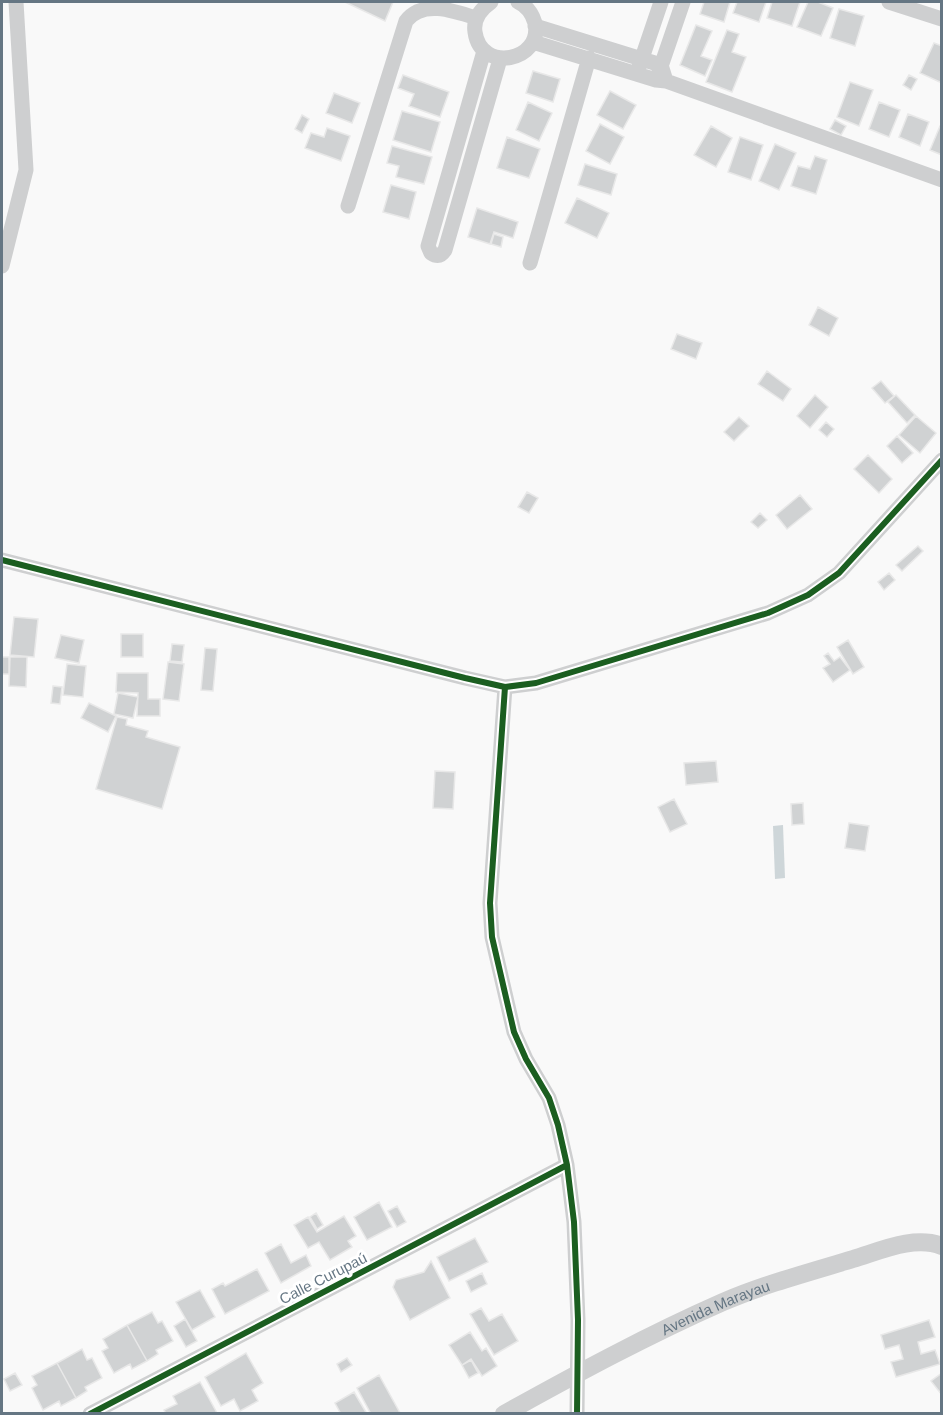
<svg xmlns="http://www.w3.org/2000/svg" width="943" height="1415" font-family="Arial,sans-serif">
  <style>
    .water { fill: #ced6d9 }
    .building { fill: #d0d2d3; stroke: #e8e8e8; stroke-width: 1.5 }
    .lines { fill: none; stroke-linecap: round; stroke-linejoin: round }
    .minor { stroke: #cecfd0; stroke-width: 15 }
    .tertiary { stroke: #cecfd0; stroke-width: 18 }
    .cycleway-casing { stroke: #fff; stroke-width: 10 }
    .cycleway { stroke: #1b5e20; stroke-width: 6 }
    .labels { text-anchor: middle; dominant-baseline: central; stroke-width: 6; stroke-linejoin: round; paint-order: stroke }
    .street-label { font-size: 15px; fill: #657683; stroke: #fff }
  </style>
  <rect width="100%" height="100%" fill="#f9f9f9"/>
  <!-- water -->
  <path class="water" d="M783,825L785,878L775,879L773,826Z"/>
  <!-- building -->
  <path class="building" d="M345,2H393L385,21Z
    M704,2H730L724,22L700,14Z
    M737,2H766L759,22L733,13Z
    M772,2H800L792,26L767,18Z
    M808,2H818L833,8L821,36L797,27Z
    M839,9L864,16L855,46L830,38Z
    M696,25L712,31L701,56L712,60L705,76L680,65Z
    M727,30L739,34L732,52L746,57L732,92L706,82Z
    M934,43L942,46V83L920,73Z
    M533,71L560,79L553,102L526,93Z
    M403,75L449,92L440,117L409,106L414,94L398,88Z
    M909,75L917,79L911,90L903,85Z
    M850,82L873,90L859,126L837,117Z
    M610,91L636,105L623,129L597,115Z
    M334,93L360,103L352,123L326,113Z
    M528,102L552,113L539,141L516,130Z
    M879,102L900,110L889,137L869,129Z
    M402,111L440,122L431,152L393,140Z
    M908,114L929,122L920,146L899,137Z
    M302,115L309,119L302,133L295,129Z
    M835,120L846,126L841,135L830,129Z
    M600,124L624,137L610,164L586,151Z
    M711,126L732,138L716,167L694,155Z
    M940,126H942V155L930,150Z
    M327,128L350,136L341,161L305,148L311,133L324,137Z
    M507,137L540,149L529,178L497,168Z
    M740,137L763,145L751,180L728,172Z
    M775,144L796,153L779,190L759,181Z
    M392,146L432,157L424,184L396,177L399,166L387,163Z
    M815,156L827,160L816,194L791,186L798,166L810,169Z
    M585,164L617,174L611,195L578,185Z
    M391,185L416,192L409,219L383,212Z
    M577,198L609,213L597,238L565,223Z
    M477,208L518,222L513,238L494,232L490,244L468,237Z
    M494,234L503,237L501,247L491,244Z
    M818,307L838,318L829,336L809,325Z
    M677,334L702,343L696,359L671,349Z
    M767,371L791,389L783,401L758,384Z
    M881,381L894,396L885,403L872,388Z
    M815,395L828,407L810,428L797,416Z
    M896,395L915,415L907,423L888,402Z
    M916,416L936,433L920,453L899,435Z
    M739,417L749,426L734,441L724,432Z
    M826,422L834,429L827,437L819,430Z
    M897,436L913,453L902,463L887,446Z
    M868,455L892,479L879,493L854,469Z
    M527,492L538,498L529,513L518,507Z
    M800,495L812,509L787,529L776,515Z
    M760,513L767,520L758,528L751,522Z
    M918,546L923,551L902,571L896,565Z
    M889,573L895,580L884,590L878,582Z
    M14,617L38,619L34,657L10,655Z
    M121,634H143V657H121Z
    M61,635L84,640L79,663L55,658Z
    M848,640L864,667L853,674L837,647Z
    M172,644L184,645L182,662L170,661Z
    M205,648L217,649L213,691L201,690Z
    M828,653L834,661L840,657L850,670L833,682L823,668L830,664L824,656Z
    M2,657H9V674H2Z
    M10,657H27L26,687L9,686Z
    M168,662L184,664L179,701L163,699Z
    M67,664L86,666L83,697L63,695Z
    M117,673H148V699H160V716H137L138,693L116,692Z
    M53,686L62,687L60,704L51,703Z
    M118,693L138,697L133,718L114,714Z
    M89,703L116,716L108,732L81,718Z
    M117,717L127,719L126,725L148,731L146,737L180,747L162,809L96,789Z
    M716,761L718,782L686,785L684,763Z
    M435,771L455,772L453,809L433,808Z
    M674,799L687,824L670,832L658,807Z
    M803,803L804,824L792,825L791,804Z
    M849,823L869,826L865,851L845,848Z
    M379,1202L392,1227L367,1240L354,1217Z
    M397,1206L406,1222L397,1227L388,1211Z
    M316,1213L323,1225L317,1229L310,1217Z
    M344,1216L356,1236L348,1241L352,1247L330,1260L319,1242L308,1248L294,1225L308,1217L317,1232Z
    M475,1238L488,1262L449,1281L437,1257Z
    M281,1244L291,1263L306,1255L311,1266L281,1283L265,1253Z
    M431,1261L450,1298L410,1320L393,1287L396,1280L424,1272Z
    M257,1269L269,1291L225,1314L212,1289L223,1283L225,1286Z
    M482,1273L487,1284L471,1292L466,1281Z
    M200,1290L215,1317L192,1330L176,1302Z
    M481,1308L489,1321L502,1314L518,1341L494,1355L470,1314Z
    M152,1312L158,1323L162,1321L173,1341L156,1350L158,1354L147,1361L127,1325Z
    M185,1319L197,1341L186,1347L174,1326Z
    M929,1320L935,1337L918,1342L921,1354L935,1350L940,1364L896,1377L891,1362L903,1359L899,1345L885,1349L881,1335Z
    M127,1325L147,1361L132,1369L130,1364L114,1373L102,1351L108,1348L103,1339Z
    M470,1332L482,1351L486,1348L497,1366L482,1376L471,1359L462,1365L449,1345Z
    M82,1349L87,1360L92,1358L102,1378L85,1387L87,1391L76,1398L57,1363Z
    M246,1353L263,1383L252,1390L258,1401L240,1411L234,1399L221,1406L205,1377Z
    M347,1358L352,1365L341,1372L337,1364Z
    M471,1360L478,1373L469,1378L462,1365Z
    M57,1363L76,1398L61,1406L59,1401L43,1410L32,1388L37,1385L32,1376Z
    M15,1373L22,1385L10,1391L4,1379Z
    M942,1373V1395L931,1381Z
    M379,1375L400,1413V1414H371L357,1388Z
    M200,1382L217,1413L166,1414L164,1410L177,1404L173,1396Z
    M354,1392L367,1414H341L335,1403Z"/>
  <g class="lines">
    <!-- minor -->
    <path class="minor" d="M491,2C481,9 473,19 475,32C481,74 543,61 535,23C532,13 527,6 518,2
      M889,2L942,19
      M535,26L661,65L666,81
      M533,42L656,80L666,81L942,180
      M484,51L428,246L431,253C437,257 441,256 445,250L500,59
      M639,67L661,2
      M658,75L683,2
      M348,206L406,21C422,0 452,10 476,18
      M530,263L589,58
      M2,266L26,170L16,2
      M2,560L465,678L505,687L536,683L768,613L808,595L839,573L942,460
      M505,687L490,903L492,937L514,1032L526,1059L549,1098L558,1125L567,1165L574,1222L578,1320L577,1414
      M90,1414L567,1165"/>
    <!-- tertiary -->
    <path class="tertiary" id="s1" d="M504,1414C576,1374 648,1335 723,1302C765,1284 810,1272 853,1259C880,1251 914,1235 942,1246"/>
    <defs>
      <path id="cycleway" d="M2,560L465,678L505,687L536,683L768,613L808,595L839,573L942,460
        M505,687L490,903L492,937L514,1032L526,1059L549,1098L558,1125L567,1165L574,1222L578,1320L577,1414
        M90,1414L567,1165"/>
    </defs>
    <!-- cycleway casing -->
    <use href="#cycleway" class="cycleway-casing"/>
    <!-- cycleway -->
    <use href="#cycleway" class="cycleway"/>
  </g>
  <g class="labels">
    <!-- street labels -->
    <g class="street-label">
      <text transform="translate(323 1278) rotate(-27)">Calle Curupaú</text>
      <text stroke="none"><textPath href="#s1" startOffset="237">Avenida Marayau</textPath></text>
    </g>
  </g>
  <!-- border -->
  <rect width="943" height="1415" fill="none" stroke="#657683" stroke-width="6"/>
</svg>
